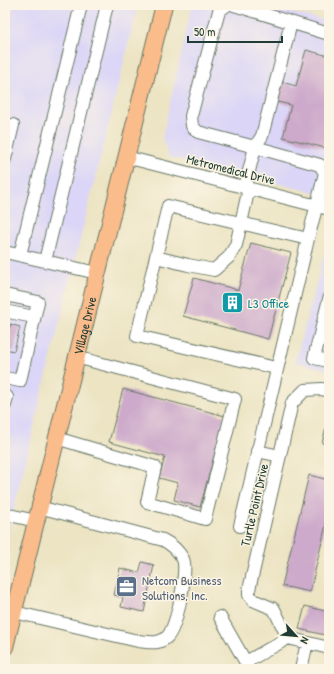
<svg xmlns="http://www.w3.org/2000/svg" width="334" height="674" font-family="'Patrick Hand',sans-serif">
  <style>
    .built { fill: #dbd6f7 }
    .building { fill: #cdaacb }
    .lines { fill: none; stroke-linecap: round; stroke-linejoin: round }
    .minor-casing { stroke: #677766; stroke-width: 14 }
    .major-casing { stroke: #677766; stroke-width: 18 }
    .minor { stroke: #fff; stroke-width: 12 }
    .major { stroke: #fabc8b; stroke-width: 16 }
    .labels { text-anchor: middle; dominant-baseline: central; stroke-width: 3; stroke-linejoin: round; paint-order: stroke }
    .street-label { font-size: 13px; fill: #1f3d34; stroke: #fcf5e5 }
    .culture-label { font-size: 13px; fill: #0d838f; stroke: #fcf5e5; text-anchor: start }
    .service-label { font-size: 13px; fill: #4e5e75; stroke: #fcf5e5; text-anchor: start }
  </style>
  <rect width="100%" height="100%" fill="#fcf5e5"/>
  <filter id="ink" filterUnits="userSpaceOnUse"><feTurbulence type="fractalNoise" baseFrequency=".025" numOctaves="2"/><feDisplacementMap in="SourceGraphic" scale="8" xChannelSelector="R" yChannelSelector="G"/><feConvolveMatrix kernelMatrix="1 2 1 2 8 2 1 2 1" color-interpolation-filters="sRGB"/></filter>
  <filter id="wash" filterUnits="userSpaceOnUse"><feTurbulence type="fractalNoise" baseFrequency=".012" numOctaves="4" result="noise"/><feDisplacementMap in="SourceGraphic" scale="16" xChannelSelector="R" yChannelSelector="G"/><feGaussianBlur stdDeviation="0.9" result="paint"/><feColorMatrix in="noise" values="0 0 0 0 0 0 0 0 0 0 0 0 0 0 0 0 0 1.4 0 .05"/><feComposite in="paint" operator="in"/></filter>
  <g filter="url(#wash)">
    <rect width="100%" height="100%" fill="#ece4c3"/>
    <!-- built -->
    <path class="built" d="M5,5H138L5,544Z
      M192,5H256L329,21V196L169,157L162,138Z
      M329,237V370L295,362Z"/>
    <g id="blocks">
      <!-- building -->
      <path class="building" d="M306,50L329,56V149L283,137L291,105L277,102L282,82L296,86Z
        M251,243L291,253L268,339L183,316L194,278L238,290Z
        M10,324L20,327L14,351L5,349V326L10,327Z
        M123,389L225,416L200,507L174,500L178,483L159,478L165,457L109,442Z
        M329,417V445L322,443Z
        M309,475L329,480V512L310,592L282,586Z
        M142,562L154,565L144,612L121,607L123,597L114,595L120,568L139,573Z
        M305,606L329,612V636L299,629Z"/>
    </g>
  </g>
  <g filter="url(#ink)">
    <use href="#blocks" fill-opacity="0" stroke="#677766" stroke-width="1"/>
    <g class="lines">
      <defs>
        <path id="minor" d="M227,5L219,11L191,116L192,126L198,132L255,147L245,187
          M234,5L329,34
          M291,23L262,136L255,147L320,165L325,173L308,239
          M126,157L329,209
          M5,159L13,125
          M5,252L97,273
          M20,255L81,5
          M156,257L188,265L214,270L229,257L236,245L249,188
          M45,261L107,5
          M5,295L38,302L20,381L5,378
          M329,299L314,358L329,361
          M9,312L34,317
          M5,397H7L5,405
          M56,438L155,467L147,502L205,519L235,399L76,357
          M257,451L280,456
          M5,514L36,521
          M240,526L308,239L168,206L137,336L276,368
          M14,612L138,641C148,642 159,645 167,637C177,628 188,570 183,559C178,550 171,544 163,540L39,507
          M220,617L249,668
          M288,638L274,609L253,600L249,595V590L292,403L305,390L322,389L329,391
          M246,662L288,638L329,648
          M301,669L307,643"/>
        <g id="major">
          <path id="s1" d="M5,647L164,5"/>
        </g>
      </defs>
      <!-- minor casing -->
      <use href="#minor" class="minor-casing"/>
      <!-- major casing -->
      <use href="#major" class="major-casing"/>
      <!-- minor -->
      <use href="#minor" class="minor"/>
      <!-- major -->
      <use href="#major" class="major"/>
    </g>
  </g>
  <!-- icons -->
  <defs>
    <symbol id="building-square" viewBox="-11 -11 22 22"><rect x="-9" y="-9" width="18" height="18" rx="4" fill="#0f9aa8" stroke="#fcf5e5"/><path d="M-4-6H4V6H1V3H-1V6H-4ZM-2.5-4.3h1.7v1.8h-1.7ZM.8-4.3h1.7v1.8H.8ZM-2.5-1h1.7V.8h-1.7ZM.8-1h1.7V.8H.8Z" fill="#fff"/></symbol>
    <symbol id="office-square" viewBox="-11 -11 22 22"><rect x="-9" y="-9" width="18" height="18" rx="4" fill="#5c6f8a" stroke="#fcf5e5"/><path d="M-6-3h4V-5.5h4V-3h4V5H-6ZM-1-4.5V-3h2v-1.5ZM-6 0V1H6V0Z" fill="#fff"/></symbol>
  </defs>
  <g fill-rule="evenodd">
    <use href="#building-square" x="220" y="290" width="25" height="25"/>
    <use href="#office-square" x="114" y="574" width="25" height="25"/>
  </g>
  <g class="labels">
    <!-- street labels -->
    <g class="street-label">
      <text transform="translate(231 169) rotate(14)">Metromedical Drive</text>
      <text stroke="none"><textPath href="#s1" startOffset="331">Village Drive</textPath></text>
      <text transform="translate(254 505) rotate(-77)">Turtle Point Drive</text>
    </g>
    <!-- culture labels -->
    <g class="culture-label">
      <text x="248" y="303">L3 Office</text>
    </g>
    <!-- service labels -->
    <g class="service-label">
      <text x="142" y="580">Netcom Business<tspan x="142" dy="15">Solutions, Inc.</tspan></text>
    </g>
  </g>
  <!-- margin -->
  <rect width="334" height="674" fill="none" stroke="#fcf5e5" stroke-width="20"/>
  <!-- north arrow -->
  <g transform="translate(296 636) rotate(117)" stroke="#fcf5e5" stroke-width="3" paint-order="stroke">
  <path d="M0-3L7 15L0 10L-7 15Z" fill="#1f3d34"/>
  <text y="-6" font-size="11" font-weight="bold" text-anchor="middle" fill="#1f3d34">N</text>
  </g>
  <!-- scale -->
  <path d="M188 36v6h94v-6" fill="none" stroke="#1f3d34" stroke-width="2"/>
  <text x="194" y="36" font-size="12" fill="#1f3d34" stroke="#fcf5e5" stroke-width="3" paint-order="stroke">50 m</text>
</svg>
